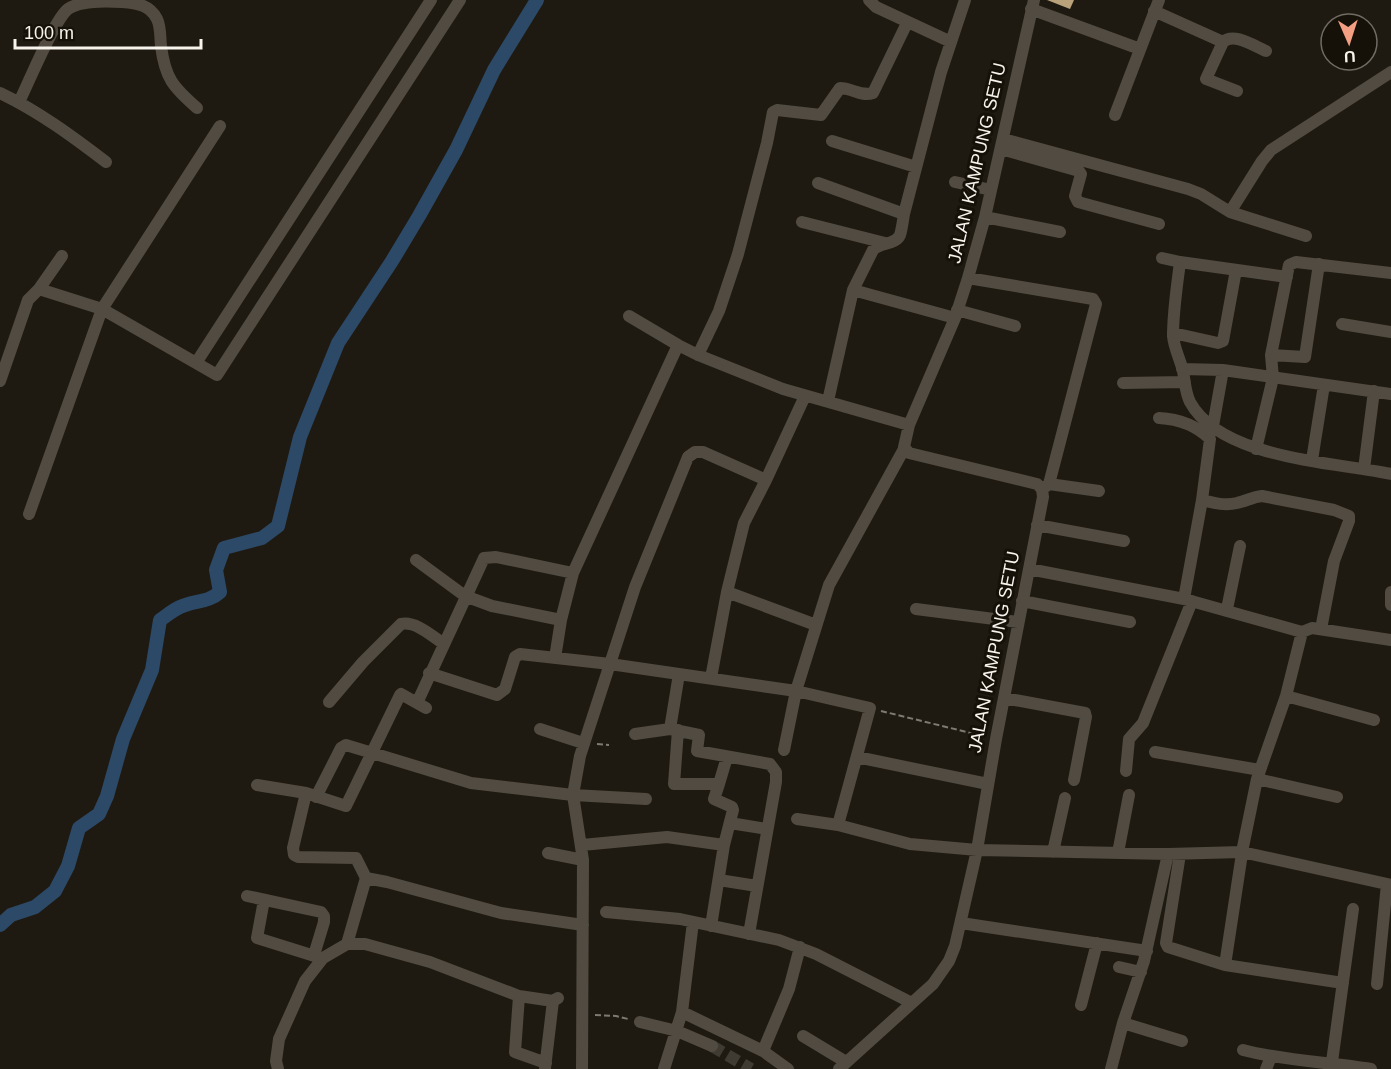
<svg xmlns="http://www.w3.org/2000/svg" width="1391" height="1069" font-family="Arial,sans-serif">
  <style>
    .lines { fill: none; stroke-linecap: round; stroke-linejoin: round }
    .canal { stroke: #2c4967; stroke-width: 14 }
    .building { fill: #baa37a }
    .minor-tunnel { stroke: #3f3b32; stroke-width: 12; stroke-dasharray: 12 6; stroke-linecap: butt }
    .path { stroke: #7e7a72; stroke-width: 2; stroke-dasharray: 6 3; stroke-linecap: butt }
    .minor { stroke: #514b41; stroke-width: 12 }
    .labels { text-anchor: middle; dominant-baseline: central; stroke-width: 6; stroke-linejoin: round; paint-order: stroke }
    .street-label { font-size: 18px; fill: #f7f3ed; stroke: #161108 }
  </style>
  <rect width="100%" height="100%" fill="#1f1a11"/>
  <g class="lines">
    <!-- canal -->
    <path class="canal" d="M0,925L11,915L35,907L55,891L68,866L79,828L99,814L107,796L123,739L152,670L160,620C166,616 173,610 180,607C194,600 208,603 220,592L216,570L224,548L262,538L278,526L300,437L338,343L392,261L419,216L456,150L494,70L537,0"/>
  </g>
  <!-- building -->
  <path class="building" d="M1047,0H1074L1070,9Z"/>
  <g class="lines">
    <!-- minor-tunnel -->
    <path class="minor-tunnel" d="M712,1046L751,1069"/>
    <!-- path -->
    <path class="path" d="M881,711L983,736
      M597,744L609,745
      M595,1015L616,1016L628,1019"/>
    <!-- minor -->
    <path class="minor" d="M869,0L876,7L951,42
      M1031,9L1140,49
      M1154,11L1223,42L1206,79L1237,91
      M1223,42C1234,32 1254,46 1266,51
      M0,93C38,111 72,136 106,162
      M19,102C29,82 54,20 68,9C81,0 107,1 122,2C137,3 150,5 157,19C161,27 160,38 161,46C165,78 173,87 197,108
      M1115,115L1159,0
      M1003,139L1188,189L1201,194L1230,212L1262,161L1271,150L1391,72
      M832,141L916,167
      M1001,149L1079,171L1081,174L1075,196L1078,202L1159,224
      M955,182L991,190
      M818,183L904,214
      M1230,212L1306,236
      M985,217L1060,232
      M802,222L885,243
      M1162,258L1180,262L1287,277
      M1180,262C1177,286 1173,311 1173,336C1174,348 1180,359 1183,371C1185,381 1185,392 1190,402C1221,459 1334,462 1391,474
      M968,278L1093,299L1096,304L1049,484L1042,489
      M39,289L102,309L217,375L460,0
      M853,290L955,318
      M957,310L1015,326
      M629,316L678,345
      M1342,324L1391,332
      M1173,333L1218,343L1223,341L1236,270
      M698,355L719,311L738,254L767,143L773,112L777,110L821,115L840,88C852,88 861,97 873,93L907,23
      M1271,355L1305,357L1319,264
      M196,363L431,0
      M1182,369L1223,370L1391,394
      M0,381L28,300L39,289L62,256
      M1123,383L1185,382
      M828,401L853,290L873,250C880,242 896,245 900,235C902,229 903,220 904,214L941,72L965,0
      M1159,418C1178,419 1196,425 1210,439L1202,500L1184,599
      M1213,426L1223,370
      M1256,449L1273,378L1271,355L1289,265L1296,262L1391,273
      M1312,460L1324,385
      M1364,469L1374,391
      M1049,484L1099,491
      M1202,500C1214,503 1225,506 1237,503C1246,501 1253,497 1262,496L1334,510L1349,516V521L1334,561L1321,629
      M29,514L102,309L220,126
      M1037,525L1124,541
      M416,560L465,596L492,606L561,620
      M1029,569L1184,599L1302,632
      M727,592L816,625
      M1391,592V605
      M1022,601L1130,622
      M916,609L1018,622
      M1227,609L1240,546
      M555,658L561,620L573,573L678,345L698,355L783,389L909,425
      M429,673L497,695L505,689L515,657L520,654L610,664L796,691L870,708L838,825
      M711,678L727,592L744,523L766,480
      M1286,696L1374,720
      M1004,698L1085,713L1086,717L1074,780
      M329,702L363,662L401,624C416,621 432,636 444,644
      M417,703L484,558L496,557L573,573
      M540,729L583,743
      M670,729L679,674
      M678,730L674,784H719L727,757
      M635,734L670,729L699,735L697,751L770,764L776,772V782L749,934
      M784,750L796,691L829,585L904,449
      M1155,752L1260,770
      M857,757L988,784
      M1126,771L1129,739L1143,723L1192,601
      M1257,779L1337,797
      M257,785L306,793L346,806L400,695L401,694L426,708
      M306,793L293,848L294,855L298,857L356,858L366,878L387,882L501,913L583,925
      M316,797L341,748L346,745L471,783L573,795L646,799
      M797,819L838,825L910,844L977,850L1168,854L1242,852L1391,885
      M730,823L767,829
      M582,845L667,837L724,845
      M1053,852L1065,798
      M548,853L583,860
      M1118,853L1129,795
      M1180,854L1166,943L1168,947L1225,965
      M719,880L757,886
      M247,896L321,912L324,916V922L314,955
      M264,900L257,938L321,958
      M606,912L680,919L779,940L816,954L912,1003
      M961,923L1147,951
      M711,926L724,845L733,810L732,807L714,799L719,784
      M347,944L366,878
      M1119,967L1141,972
      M1343,983L1225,965L1243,847L1257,779L1286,696L1302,632L1312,628L1391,640
      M1377,984L1387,884
      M519,996L515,1052L546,1063
      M1081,1005L1097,943
      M682,1012L763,1051L788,1069
      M640,1022L677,1031L712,1046
      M1123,1023L1182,1041
      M803,1036L846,1062
      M1243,1050C1285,1061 1329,1062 1371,1069
      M763,1051L789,989L800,947
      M545,1068L553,1001
      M278,1069L276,1061L279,1039L305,981L323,958L347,944H365L430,962L519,996L553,1001L558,998
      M582,1069L583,860L573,795L580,756L635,587L688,457L695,452H703L766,480L805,396
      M664,1069L682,1012L693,922
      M839,1069L933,984L949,961L955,946L977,850L996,739L1043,497L1042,489L1037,484L909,453L904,447L909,425L955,318L968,278L985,217L1034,0
      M1111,1069L1123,1023L1144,961L1168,854
      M1266,1069L1271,1057
      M1331,1069L1353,909"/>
  </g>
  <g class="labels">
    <!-- street labels -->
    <g class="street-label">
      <text transform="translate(977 163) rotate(-77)">JALAN KAMPUNG SETU</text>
      <text transform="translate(994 652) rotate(-79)">JALAN KAMPUNG SETU</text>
    </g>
  </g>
  <!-- north arrow -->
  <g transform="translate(1349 42) rotate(177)"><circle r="28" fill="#161108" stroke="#706b64" stroke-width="1.5"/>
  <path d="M0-4.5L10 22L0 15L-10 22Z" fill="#f39f84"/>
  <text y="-9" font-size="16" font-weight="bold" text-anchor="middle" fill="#f7f3ed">U</text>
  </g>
  <!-- scale -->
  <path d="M15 39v9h186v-9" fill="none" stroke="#f7f3ed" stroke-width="3"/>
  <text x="24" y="39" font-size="18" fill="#f7f3ed" stroke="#161108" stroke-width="4.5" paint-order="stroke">100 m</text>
</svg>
